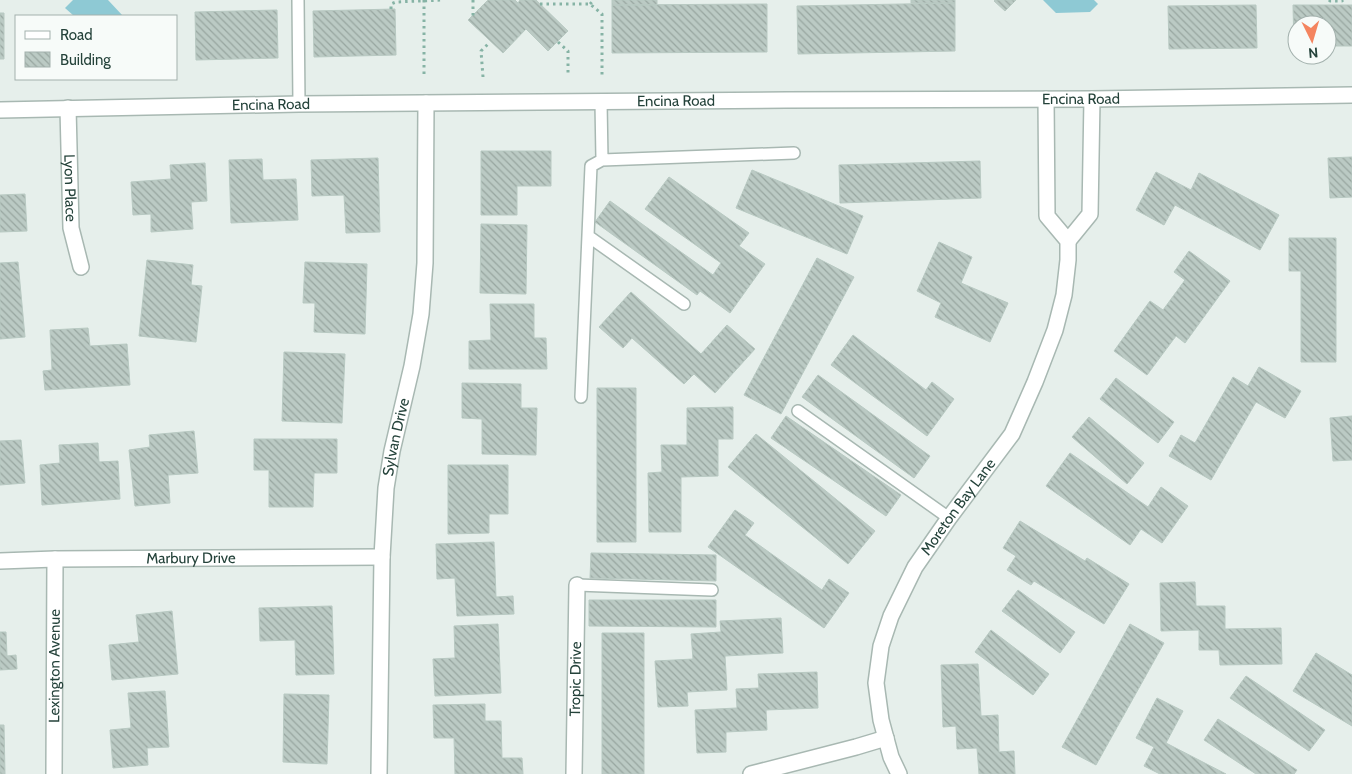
<svg xmlns="http://www.w3.org/2000/svg" width="1352" height="774" font-family="Cabin,sans-serif">
  <style>
    .water { fill: #8ec9d4 }
    .building { fill: url(#building-back-hatch); stroke: #b8c9c2 }
    .lines { fill: none; stroke-linecap: round; stroke-linejoin: round }
    .service-casing { stroke: #a8b8b2; stroke-width: 14 }
    .minor-casing { stroke: #a8b8b2; stroke-width: 18 }
    .path { stroke: #86b3a5; stroke-width: 3; stroke-dasharray: 2.5 4; stroke-linecap: butt }
    .service { stroke: #fff; stroke-width: 11 }
    .minor { stroke: #fff; stroke-width: 15 }
    .labels { text-anchor: middle; dominant-baseline: central; stroke-width: 4; stroke-linejoin: round; paint-order: stroke }
    .street-label { font-size: 15px; fill: #24423a; stroke: #f7fbf9 }
  </style>
  <defs>
    <pattern id="building-back-hatch" width="6" height="6" patternUnits="userSpaceOnUse" patternTransform="scale(1.25)"><rect width="6" height="6" fill="#bbcac4"/><path d="M-1 5l2 2M0 0l6 6M5-1l2 2" fill="none" stroke="#98a6a0"/></pattern>
  </defs>
  <rect width="100%" height="100%" fill="#e6efeb"/>
  <!-- water -->
  <path class="water" d="M73,0H108L123,16H74L65,8Z
    M1043,0H1094L1098,4L1090,12L1056,13Z"/>
  <!-- building -->
  <path class="building" d="M488,0H515L518,3L520,0H536L568,31L548,51L526,29L503,53L468,20Z
    M612,0H657V5H612Z
    M911,0H955V3H911Z
    M995,0H1016L1005,11L994,1Z
    M955,3V51L798,54L797,6Z
    M767,4V52L612,53V5Z
    M1256,5L1257,48L1169,49L1168,6Z
    M1293,5H1352V46H1327V25H1297V47H1294Z
    M395,9L396,55L314,57L313,11Z
    M277,10L278,58L196,60L195,12Z
    M0,13H4V59H0Z
    M481,151H551V186H517V215H481Z
    M1352,157V197L1330,198L1328,158Z
    M378,158L380,232L346,233L344,195L312,196L311,160Z
    M262,159L263,180L296,179L298,220L231,223L229,160Z
    M980,161L981,198L840,203L839,165Z
    M205,163L207,201L191,202L193,229L151,232V214L133,215L131,182L171,179L170,165Z
    M752,170L863,216L847,254L736,208Z
    M1156,172L1191,190L1199,173L1279,215L1260,250L1175,205L1164,225L1136,210Z
    M669,177L749,233L739,246L765,264L730,313L700,291L697,295L595,222L610,201L713,275L721,263L645,209Z
    M25,194L27,231L0,232V195Z
    M481,224L527,225L526,294L480,293Z
    M1289,238H1336V362H1301V271H1289Z
    M939,242L972,257L961,283L1008,303L990,342L935,317L941,303L917,291Z
    M1189,251L1230,281L1185,343L1176,336L1147,375L1114,351L1150,301L1163,310L1185,280L1174,272Z
    M817,258L854,277L781,414L744,395Z
    M147,260L193,265L191,285L202,286L196,342L139,336Z
    M18,262L25,337L0,339V263Z
    M305,262L367,264L365,334L314,332L315,303H303Z
    M631,292L701,354L727,325L755,349L715,393L694,374L684,384L632,338L623,348L599,327Z
    M490,304H534V338H546L547,369H469V341L491,340Z
    M88,328L90,346L127,344L130,385L45,390L43,371L52,370L50,330Z
    M853,335L926,390L932,382L954,399L927,436L831,365Z
    M284,352L345,354L342,423L282,421Z
    M1259,367L1301,391L1285,418L1256,402L1211,480L1169,456L1181,435L1195,443L1233,377L1248,386Z
    M818,375L930,456L914,478L802,397Z
    M1116,378L1174,422L1158,443L1100,399Z
    M462,383L521,384V408H537L536,455L482,454V419L462,418Z
    M597,388H636V542H597Z
    M733,407V439H718V476L681,477V532H649L648,473L662,472L661,445H687V408Z
    M786,416L901,495L886,516L771,438Z
    M1352,416V460L1333,461L1330,418Z
    M1089,417L1144,463L1127,484L1072,437Z
    M194,431L198,473L168,475L170,503L135,506L129,450L150,447L149,435Z
    M756,434L875,531L848,564L728,467Z
    M254,439H337V473H314L313,507H269V470H254Z
    M21,440L25,483L0,485V441Z
    M98,443L99,462L118,461L120,499L42,505L40,465L60,463L59,445Z
    M1070,453L1148,507L1161,487L1188,506L1162,543L1141,529L1130,545L1046,486Z
    M448,465H508V514H489V533L448,534Z
    M735,510L754,523L745,535L822,590L829,579L849,593L824,628L708,547Z
    M1020,521L1085,561L1087,558L1129,584L1104,624L1034,581L1031,585L1007,570L1016,556L1003,548Z
    M494,542L496,597L513,596L514,614L457,616L455,578L437,579L436,544Z
    M591,553L716,555V581L590,578Z
    M1195,582L1196,606H1225V629L1281,628L1282,664L1220,665L1219,650H1199V630L1161,631L1160,583Z
    M1018,590L1075,632L1060,653L1002,611Z
    M589,600H716V627L589,626Z
    M332,606L334,674L296,675L295,640L260,641L259,608Z
    M172,611L178,674L112,680L109,645L139,642L136,615Z
    M781,618L783,653L725,656L727,690L687,692L688,706L658,707L655,661L693,659L691,634L721,632L720,621Z
    M498,624L501,693L435,696L433,659L455,658L454,626Z
    M1130,624L1164,643L1096,765L1062,747Z
    M991,630L1049,674L1033,695L975,652Z
    M0,632H6L7,656L16,655L17,669L0,670Z
    M602,633H644V774H602Z
    M1316,653L1352,675V726L1293,691Z
    M978,664L981,716L998,715L999,752L1014,751L1015,774H979L977,748L957,749L956,726L943,727L941,665Z
    M817,672L818,708L766,710L767,730L726,732V752L697,753L695,710L737,708L736,689L759,688L758,674Z
    M1246,676L1325,730L1309,751L1230,698Z
    M165,691L169,747L147,748L148,765L113,768L110,730L131,728L128,693Z
    M284,694L329,695L327,764L283,762Z
    M1157,698L1183,711L1166,743L1226,774H1160L1144,766L1154,747L1136,738Z
    M485,704V721H501L502,758H522L523,774H455L454,738H434L433,705Z
    M1218,719L1297,770L1294,774H1256L1204,740Z
    M0,725H4L5,774H0Z"/>
  <g class="lines">
    <defs>
      <path id="service" d="M298,0L299,104
        M602,160L794,153
        M588,236L684,304
        M581,397L591,166L602,160L601,102
        M798,411L949,518
        M577,585L712,590"/>
      <g id="minor">
        <path id="s1" d="M68,108L71,228L81,267"/>
        <path id="s2" d="M0,110L299,104L786,100L1092,99L1352,95"/>
        <path d="M1068,241L1090,214L1092,99"/>
        <path id="s3" d="M0,561L55,559L382,557"/>
        <path id="s4" d="M54,774L55,559"/>
        <path id="s5" d="M379,774L382,557L386,488L392,451L412,366L421,314L425,263L426,103"/>
        <path id="s6" d="M574,774L577,585"/>
        <path d="M751,774L856,747L886,738"/>
        <path id="s7" d="M899,774L891,757L881,720L876,683L881,646L891,616L915,567L949,518L1012,434L1035,382L1055,330L1064,295L1068,260V241L1047,216L1046,99"/>
      </g>
    </defs>
    <!-- service casing -->
    <use href="#service" class="service-casing"/>
    <!-- minor casing -->
    <use href="#minor" class="minor-casing"/>
    <!-- path -->
    <path class="path" d="M424,0V77
      M473,0V16
      M1329,0L1330,1H1342L1343,0
      M540,4H590L602,14V76
      M590,4L594,0
      M391,9V4L396,2L443,0
      M558,42L568,51V75
      M483,77L481,51L490,42"/>
    <!-- service -->
    <use href="#service" class="service"/>
    <!-- minor -->
    <use href="#minor" class="minor"/>
  </g>
  <g class="labels">
    <!-- street labels -->
    <g class="street-label">
      <text stroke="none"><textPath href="#s2" startOffset="1081">Encina Road</textPath></text>
      <text stroke="none"><textPath href="#s2" startOffset="676">Encina Road</textPath></text>
      <text stroke="none"><textPath href="#s2" startOffset="271">Encina Road</textPath></text>
      <text stroke="none"><textPath href="#s1" startOffset="80">Lyon Place</textPath></text>
      <text stroke="none"><textPath href="#s5" startOffset="338">Sylvan Drive</textPath></text>
      <text stroke="none"><textPath href="#s7" startOffset="292">Moreton Bay Lane</textPath></text>
      <text stroke="none"><textPath href="#s3" startOffset="191">Marbury Drive</textPath></text>
      <text stroke="none"><textPath href="#s4" startOffset="108">Lexington Avenue</textPath></text>
      <text stroke="none"><textPath href="#s6" startOffset="95">Tropic Drive</textPath></text>
    </g>
  </g>
  <!-- legend -->
  <rect x="15" y="15" width="162" height="65" fill="#f7fbf9" stroke="#a3b1ad"/>
  <rect x="25" y="31" width="25" height="8" fill="#ffffff" stroke="#a3b1ad"/>
  <text x="60" y="40" font-size="15" fill="#24423a">Road</text>
  <rect x="25" y="52" width="25" height="15" fill="url(#building-back-hatch)" stroke="#a3b1ad"/>
  <text x="60" y="65" font-size="15" fill="#24423a">Building</text>
  <!-- north arrow -->
  <g transform="translate(1312 40) rotate(175)"><circle r="24" fill="#f7fbf9" stroke="#a3b1ad"/>
  <path d="M0-4L9 19L0 12L-9 19Z" fill="#f4845f"/>
  <text y="-8" font-size="14" font-weight="bold" text-anchor="middle" fill="#24423a">N</text>
  </g>
</svg>
